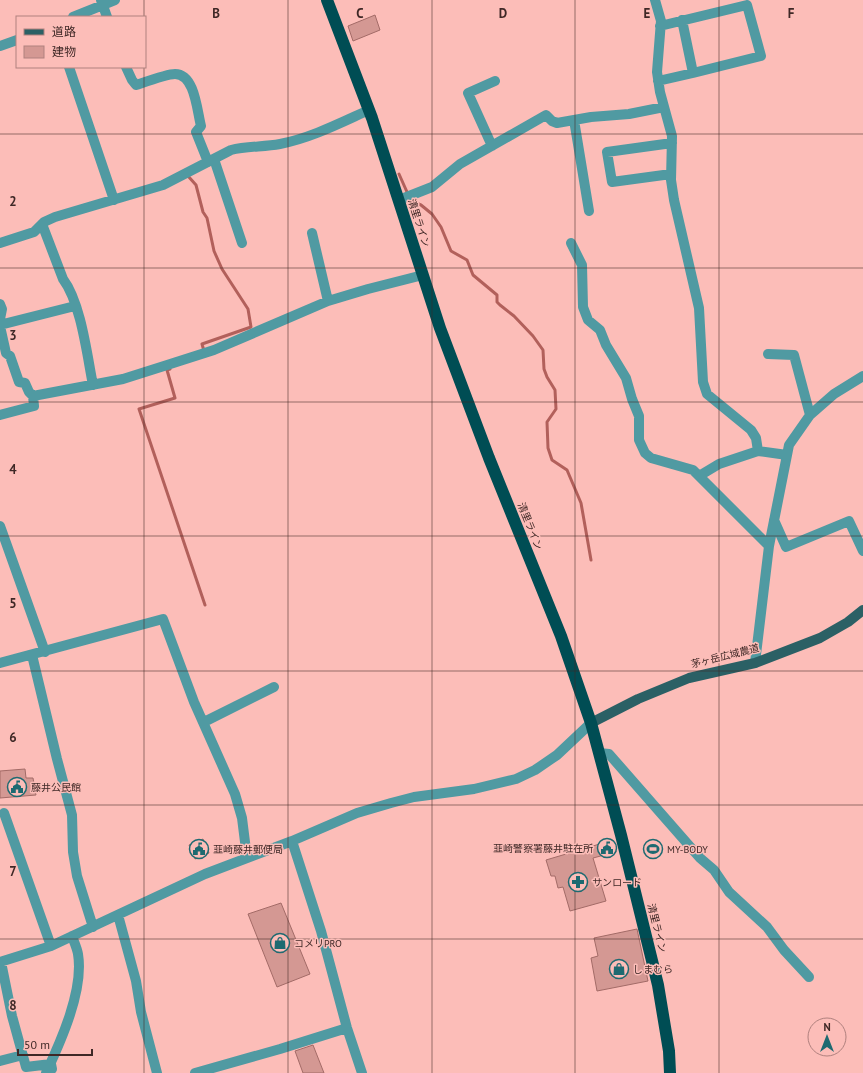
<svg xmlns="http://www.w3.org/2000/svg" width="863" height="1073" font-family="'PT Sans','Noto Sans JP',sans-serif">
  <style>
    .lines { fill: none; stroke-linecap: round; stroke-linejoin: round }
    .stream { stroke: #b2605b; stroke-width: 3 }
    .building { fill: #d49893; stroke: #a36b67 }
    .minor { stroke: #509aa2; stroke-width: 10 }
    .major { stroke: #2b6065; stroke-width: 10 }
    .highway { stroke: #004d54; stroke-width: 12 }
    .grid { fill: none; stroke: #3f2826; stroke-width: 1; stroke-opacity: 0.55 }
    .labels { text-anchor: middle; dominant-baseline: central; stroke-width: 3; stroke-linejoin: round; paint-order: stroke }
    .street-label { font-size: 10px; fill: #3f2826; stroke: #fcbdb8 }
    .poi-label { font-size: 10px; fill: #3f2826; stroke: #fcbdb8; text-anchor: start }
    .grid-label { font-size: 13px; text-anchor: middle; font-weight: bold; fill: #3f2826; stroke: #fcbdb8; stroke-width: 3; stroke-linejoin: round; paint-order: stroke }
  </style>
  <rect width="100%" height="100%" fill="#fcbdb8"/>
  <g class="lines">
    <!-- stream -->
    <path class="stream" d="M399,174L411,201L421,205L432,214L441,227L451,251L467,260L473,275L497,295V302L500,305L514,316L533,336L543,350L544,369L547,377L555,390L556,409L547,422L548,448L552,460L567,470L581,503L591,560
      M188,176L196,185L203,212L207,218L214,251L222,269L248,309L251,327L202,344L204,351
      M170,369L167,370L175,398L139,409L205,605"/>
  </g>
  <!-- building -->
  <path class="building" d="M375,15L380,30L353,41L348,26Z
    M25,769L26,778H33L36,795L0,798V771Z
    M203,839L209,853L195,859L189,845Z
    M613,840L616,852L593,858L606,901L570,911L563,887L558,888L555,876H551L546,860Z
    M281,903L310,974L277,987L248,914Z
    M637,929L648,981L597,991L591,958L598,956L594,938Z
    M313,1045L324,1073H303L295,1051Z"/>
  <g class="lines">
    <!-- minor -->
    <path class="minor" d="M101,0L107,17
      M655,0L661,21L657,72L660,92L672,136L671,180L674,200L699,308L703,382L707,394L751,430L756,438L758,451L787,455
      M73,17L115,0
      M660,26L747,5L761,56L693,73L682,20
      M0,46L17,40
      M69,67L114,200
      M126,67L132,80L136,85C145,82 167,74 175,74C195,74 197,111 201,126L196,132L208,162
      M658,81L693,73
      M574,120L589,211
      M492,146L468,93L495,81
      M214,159L242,243
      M671,174L612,182L607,152L672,143
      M399,200L432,187L460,164L546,115L552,121L557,123L591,117L629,114L664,107
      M42,224L63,279C81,303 87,355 93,385
      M312,233L328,301
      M0,243L34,232L44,222L55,217L163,185L231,150C247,146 263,147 280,144C311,138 340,123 369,110
      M571,243L582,265L583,307L588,320L600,330L606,345L626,378L632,399L639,416V440L645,453L651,458L693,470L769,546
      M0,304L2,309L0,319
      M0,325L75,306
      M0,326L6,353L10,356L19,382L25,383L29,392L33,396
      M768,354L794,355L810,415
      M0,415L34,406L33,396L123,379L164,366L214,350L328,301L368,289L423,275
      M699,476L719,464L758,451
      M774,520L786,547L849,521L863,551
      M0,526L45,652
      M32,655L57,759L72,815L73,852L77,876L93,927
      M0,663L163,619L194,702L235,794L242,818L247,858
      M755,663L769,546L789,445L810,415L834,394L863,376
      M204,722L274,687
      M599,753L609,754L700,858L714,870L729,892L767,927L784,950L809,977
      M4,813L51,946
      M292,841L321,931L347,1028L362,1073
      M118,915L136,981L141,1012L157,1073
      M0,962L51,946L205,874L292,841L357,813L391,803L414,797L474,789L516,779L535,770L557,755L591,723
      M1,962L12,1016L26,1067L51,1064L52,1069
      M0,1061L23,1055
      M46,1073C61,1041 84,990 78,954C77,948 74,942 72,936
      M195,1073L280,1049L347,1028"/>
    <!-- major -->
    <path class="major" d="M591,723L638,699L689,678L755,663L820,638L848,622L863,610"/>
    <!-- highway -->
    <path class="highway" d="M327,0L372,118L440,328L489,458L561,636L591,723L621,835L658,985L669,1051L670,1073"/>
  </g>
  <!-- grid -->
  <path class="grid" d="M144,0V17M288,0V1073M432,0V1073M575,0V1073M719,0V1073M144,67V1073M0,134H863M0,268H863M0,402H863M0,536H863M0,671H863M0,805H863M0,939H863"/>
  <!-- icons -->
  <defs>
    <symbol id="civic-ring" viewBox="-11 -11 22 22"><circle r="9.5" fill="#fcbdb8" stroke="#1e6a71" stroke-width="1.5"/><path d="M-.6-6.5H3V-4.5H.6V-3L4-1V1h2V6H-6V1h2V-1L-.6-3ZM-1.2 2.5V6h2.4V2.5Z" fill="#1e6a71"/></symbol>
    <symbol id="stadium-ring" viewBox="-11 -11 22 22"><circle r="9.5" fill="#fcbdb8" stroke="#1e6a71" stroke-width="1.5"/><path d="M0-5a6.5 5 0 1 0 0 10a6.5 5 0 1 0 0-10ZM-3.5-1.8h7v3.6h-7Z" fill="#1e6a71"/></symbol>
    <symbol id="pharmacy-ring" viewBox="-11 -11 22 22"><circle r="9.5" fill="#fcbdb8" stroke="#1e6a71" stroke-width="1.5"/><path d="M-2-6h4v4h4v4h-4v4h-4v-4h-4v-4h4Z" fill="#1e6a71"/></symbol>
    <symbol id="shop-ring" viewBox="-11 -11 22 22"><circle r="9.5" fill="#fcbdb8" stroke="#1e6a71" stroke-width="1.5"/><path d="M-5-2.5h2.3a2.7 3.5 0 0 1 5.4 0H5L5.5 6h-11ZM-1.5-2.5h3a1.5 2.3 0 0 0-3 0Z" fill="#1e6a71"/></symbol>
  </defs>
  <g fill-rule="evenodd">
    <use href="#civic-ring" x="6" y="776" width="22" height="22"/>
    <use href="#civic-ring" x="596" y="837" width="22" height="22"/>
    <use href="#civic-ring" x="188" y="838" width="22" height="22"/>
    <use href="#stadium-ring" x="642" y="838" width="22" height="22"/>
    <use href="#pharmacy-ring" x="567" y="871" width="22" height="22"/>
    <use href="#shop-ring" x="269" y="932" width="22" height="22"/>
    <use href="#shop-ring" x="608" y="958" width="22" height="22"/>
  </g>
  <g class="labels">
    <!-- street labels -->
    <g class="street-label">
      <text transform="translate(419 223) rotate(72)">清里ライン</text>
      <text transform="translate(530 526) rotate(68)">清里ライン</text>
      <text transform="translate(725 656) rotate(-14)">茅ヶ岳広域農道</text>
      <text transform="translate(657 928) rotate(76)">清里ライン</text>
    </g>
    <!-- poi labels -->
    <g class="poi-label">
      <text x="31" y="787">藤井公民館</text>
      <text x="593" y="848" text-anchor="end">韮崎警察署藤井駐在所</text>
      <text x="213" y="849">韮崎藤井郵便局</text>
      <text x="667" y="849">MY-BODY</text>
      <text x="592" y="882">サンロード</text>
      <text x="294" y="943">コメリPRO</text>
      <text x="633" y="969">しまむら</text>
    </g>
  </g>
  <g class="grid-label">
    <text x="216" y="18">B</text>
    <text x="360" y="18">C</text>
    <text x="503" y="18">D</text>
    <text x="647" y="18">E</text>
    <text x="791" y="18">F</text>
    <text x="13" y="206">2</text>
    <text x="13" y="340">3</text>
    <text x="13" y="474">4</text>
    <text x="13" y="608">5</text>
    <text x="13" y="742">6</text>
    <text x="13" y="876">7</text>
    <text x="13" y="1010">8</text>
  </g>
  <!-- legend -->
  <rect x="16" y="16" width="130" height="52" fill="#fcbdb8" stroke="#b0817e"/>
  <rect x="24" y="29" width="20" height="6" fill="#2b6065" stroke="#b0817e"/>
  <text x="52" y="36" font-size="12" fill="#3f2826">道路</text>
  <rect x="24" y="46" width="20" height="12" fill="#d49893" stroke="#b0817e"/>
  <text x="52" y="56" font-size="12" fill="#3f2826">建物</text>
  <!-- north arrow -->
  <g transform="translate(827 1037)"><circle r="19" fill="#fcbdb8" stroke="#b0817e"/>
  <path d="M0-3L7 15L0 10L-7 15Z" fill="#1e6a71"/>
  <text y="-6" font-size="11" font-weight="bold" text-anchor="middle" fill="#3f2826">N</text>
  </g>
  <!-- scale -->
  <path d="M18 1049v6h74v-6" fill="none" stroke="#3f2826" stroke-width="2"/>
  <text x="24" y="1049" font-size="12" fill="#3f2826" stroke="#fcbdb8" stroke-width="3" paint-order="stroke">50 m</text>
</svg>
